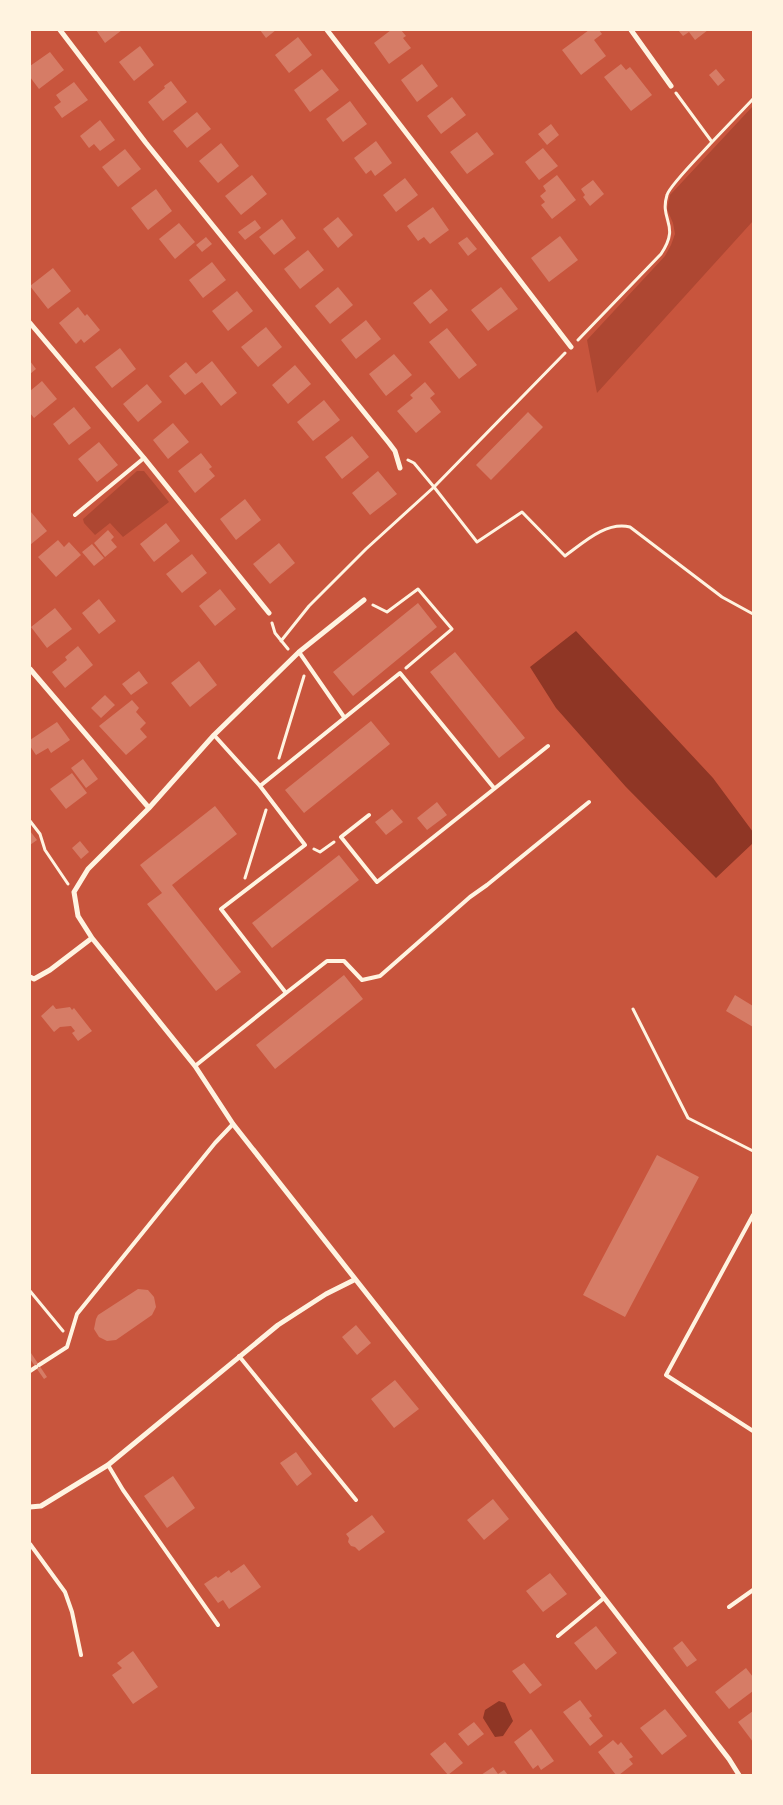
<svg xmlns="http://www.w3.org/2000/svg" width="783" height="1805" font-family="Barlow,sans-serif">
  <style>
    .green { fill: #ae4732 }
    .water { fill: #8f3625 }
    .building { fill: #d67c66 }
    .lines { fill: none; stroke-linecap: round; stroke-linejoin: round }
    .path { stroke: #fff3e0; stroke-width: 3 }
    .service { stroke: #fff3e0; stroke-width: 4 }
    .minor { stroke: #fff3e0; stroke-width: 5 }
  </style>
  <rect width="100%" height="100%" fill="#c8553d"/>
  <!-- green -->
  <path class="green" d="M753,106V221L597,393L587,340L665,256L671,245L675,234L673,223L667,209L670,195Z
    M137,471H144L169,502L123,537L110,523L95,535L84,523L83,519Z"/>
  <!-- water -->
  <path class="water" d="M576,631L713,778L753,832V843L716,878L626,787L556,708L530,667Z
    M499,1701L505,1703L513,1721L503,1736L495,1737L483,1718L485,1710Z"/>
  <!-- building -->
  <path class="building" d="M96,30H122L105,43Z
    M260,30H276L266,38Z
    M391,30H401L406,36L403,38L411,48L389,64L374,43Z
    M589,30H599L602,34L594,40L606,56L581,75L562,50Z
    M678,30H708L695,40L689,32L683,36Z
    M298,37L312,55L289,73L275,55Z
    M140,46L154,65L134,81L119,62Z
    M50,52L64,70L39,89L30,77V66Z
    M422,64L438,86L417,102L401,80Z
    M621,64L626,70L630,67L652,95L631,111L604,77Z
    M322,69L339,90L310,112L294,90Z
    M716,69L725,80L718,86L709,75Z
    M171,81L187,102L163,121L148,102L165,88L164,86Z
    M74,82L88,100L62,118L54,107L61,102L56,95Z
    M452,97L466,115L441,134L427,116Z
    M350,101L367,124L343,142L326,119Z
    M197,112L211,129L187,148L173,131Z
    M100,120L115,140L100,151L94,144L89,148L80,136Z
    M551,124L559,135L547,145L538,134Z
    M477,132L494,154L467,174L450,152Z
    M376,141L392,163L375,176L371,170L366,174L354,158Z
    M221,143L239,166L218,183L199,161Z
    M543,148L558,166L539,180L525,162Z
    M125,149L141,169L118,187L102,167Z
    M252,175L267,194L241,215L225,196Z
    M557,175L576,200L552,219L541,205L545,202L540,196L546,191L543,186Z
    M405,178L418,195L396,212L383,195Z
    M593,180L604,194L590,206L583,197L585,195L581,189Z
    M156,189L172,211L148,230L131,208Z
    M433,207L449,230L430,244L424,237L418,241L407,226Z
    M338,217L353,235L338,248L323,229Z
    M282,219L296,238L274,255L259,237Z
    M255,220L261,228L245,240L238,232Z
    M179,223L195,242L175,259L159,239Z
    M560,236L578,260L549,282L531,258Z
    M206,237L212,244L202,252L196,245Z
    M467,237L477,249L468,256L458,243Z
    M308,250L324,270L300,289L284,269Z
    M212,262L226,280L203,298L189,280Z
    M53,268L71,291L48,309L30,286Z
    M338,287L353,305L330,324L315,306Z
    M501,287L518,309L488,331L471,310Z
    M431,289L448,310L430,324L413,303Z
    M237,291L253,311L228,331L212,311Z
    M78,307L85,316L87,314L100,330L84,343L81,339L76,344L59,323Z
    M366,320L381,339L356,359L341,340Z
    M266,327L282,347L258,367L241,347Z
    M447,328L477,365L459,379L429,342Z
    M120,348L136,369L112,388L95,367Z
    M394,354L412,375L386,396L369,374Z
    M30,361L36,369L30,374Z
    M212,361L237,393L221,406L202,382L185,395L169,376L186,362L196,374Z
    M295,365L311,384L288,404L272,385Z
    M42,381L57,399L34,418L30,413V391Z
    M425,382L435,394L430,398L441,412L416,433L397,411L413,398L410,395Z
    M147,384L162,402L138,422L123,404Z
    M324,400L340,420L313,441L297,422Z
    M74,407L91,428L69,445L53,424Z
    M528,412L543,427L491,480L476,465Z
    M173,423L189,442L168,459L153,440Z
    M352,436L369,457L342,479L325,457Z
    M99,442L118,465L97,482L78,459Z
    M201,453L212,467L209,469L215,476L195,493L178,471Z
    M378,471L397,494L370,515L352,493Z
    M245,499L261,520L236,540L220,519Z
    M31,512L47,531L30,545V513Z
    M166,523L180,541L154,562L140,544Z
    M108,530L114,537L111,540L117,547L105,557L94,543Z
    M58,540L64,547L69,542L81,555L56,577L38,557Z
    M279,543L295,563L270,584L253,564Z
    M92,544L104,558L94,566L82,552Z
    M192,554L207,573L182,593L166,574Z
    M220,589L236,609L215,626L199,606Z
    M99,599L116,621L99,634L82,613Z
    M418,603L437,627L353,696L333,672Z
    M55,608L72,629L47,648L31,627Z
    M78,646L93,665L65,688L52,672L67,660L65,657Z
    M455,652L525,738L499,758L430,672Z
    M199,661L217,685L190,707L171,683Z
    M139,671L148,683L131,695L122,684Z
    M105,695L115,705L101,718L91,708Z
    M132,700L139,708L136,712L146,723L140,729L147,737L126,755L99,726Z
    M371,721L390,744L304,813L285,790Z
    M57,722L70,740L51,753L48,748L36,755L30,746V740Z
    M83,759L98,779L86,788L71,768Z
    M72,773L87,793L66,809L50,789Z
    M437,802L447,815L427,830L417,818Z
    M215,806L237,834L172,885L241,972L216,991L147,904L162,893L140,865Z
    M392,809L403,822L386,835L375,822Z
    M30,831L37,840L30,845Z
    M80,841L89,852L81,859L72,848Z
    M339,855L359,880L272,948L252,923Z
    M344,975L363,999L275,1069L256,1045Z
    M735,995L753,1006V1027L726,1011Z
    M53,1005L56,1009L70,1007L72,1010L74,1008L92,1031L78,1041L72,1033L75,1031L71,1026L60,1027L54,1032L41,1016Z
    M657,1155L699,1177L625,1317L583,1295Z
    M138,1289L148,1290L154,1297L156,1307L152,1315L116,1340L107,1341L99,1337L94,1329L96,1319L98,1315Z
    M356,1325L371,1343L357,1355L342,1337Z
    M31,1353L47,1377L44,1379L30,1359Z
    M395,1380L419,1409L394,1428L371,1399Z
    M296,1452L312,1474L297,1486L280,1463Z
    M173,1476L195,1508L167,1528L144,1496Z
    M493,1499L509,1519L484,1540L467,1520Z
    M372,1515L385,1532L359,1551L355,1547L351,1546L348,1542L349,1538L346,1534Z
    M244,1564L261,1587L229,1609L223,1600L218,1603L204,1584L216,1576L218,1578L229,1570L231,1573Z
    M550,1573L567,1594L543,1612L526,1591Z
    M596,1626L617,1653L596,1670L574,1643Z
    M682,1641L697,1660L687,1667L673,1648Z
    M133,1651L158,1687L133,1704L112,1675L122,1668L117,1663Z
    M524,1663L542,1685L530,1694L512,1671Z
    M746,1668L753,1677V1691L729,1709L715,1692Z
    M580,1700L592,1716L589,1718L603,1736L590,1746L563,1712Z
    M665,1709L687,1736L662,1755L640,1728Z
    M753,1711V1742L738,1722Z
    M474,1722L484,1734L468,1746L458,1734Z
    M531,1729L554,1761L541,1770L538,1765L533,1769L514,1742Z
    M613,1740L618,1745L621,1742L633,1757L629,1759L633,1764L619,1775H616L598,1752Z
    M445,1742L463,1763L448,1775L430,1754Z
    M493,1767L498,1774L504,1770L508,1775H481Z"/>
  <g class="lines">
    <!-- path -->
    <path class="path" d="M712,142L753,99
      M578,340L661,254C681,224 659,221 667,195C669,186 704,151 712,142L676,93
      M408,460L414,463L434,487L477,542L522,512L565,556C583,543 606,521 630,527L722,597L753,614
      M373,605L387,612L418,589L452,629L406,668
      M272,623L275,633L288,649
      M281,641L309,606L366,549L434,487L565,353
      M279,758L304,676
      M30,821L40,834L45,850L68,884
      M314,849L320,852L334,842
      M245,878L266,810
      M633,1009L688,1118L753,1151
      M30,1291L63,1331"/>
    <!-- service -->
    <path class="service" d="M75,515L144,458
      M299,652L344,717
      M214,735L260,786
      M369,815L341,837L377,882L548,746
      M286,993L327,961H344L362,980L380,976L470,897L487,885L589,802
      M195,1066L286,993L221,909L305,845L260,786L400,673L494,788
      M753,1215L666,1375L753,1431
      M239,1356L356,1500
      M39,1365L67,1347L77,1314L215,1143L233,1124
      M30,1371L36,1367
      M108,1465L123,1490L218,1625
      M30,1544L65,1592L72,1612L81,1655
      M729,1607L753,1590
      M558,1636L604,1598"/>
    <!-- minor -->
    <path class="minor" d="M60,30L146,143L389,443L395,451L400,468
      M327,30L571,347
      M631,30L671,86
      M30,323L144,458L269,613
      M364,600L299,652L214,735L149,808L88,869L74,892L78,916L92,938L195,1066L233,1124L479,1436L729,1759L739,1775
      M30,669L149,808
      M30,977L34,979L50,970L92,938
      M30,1507L41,1506L108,1465L278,1325L326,1294L354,1280"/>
  </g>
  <!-- border -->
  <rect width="783" height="1805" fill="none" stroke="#fff3e0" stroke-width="62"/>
</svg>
